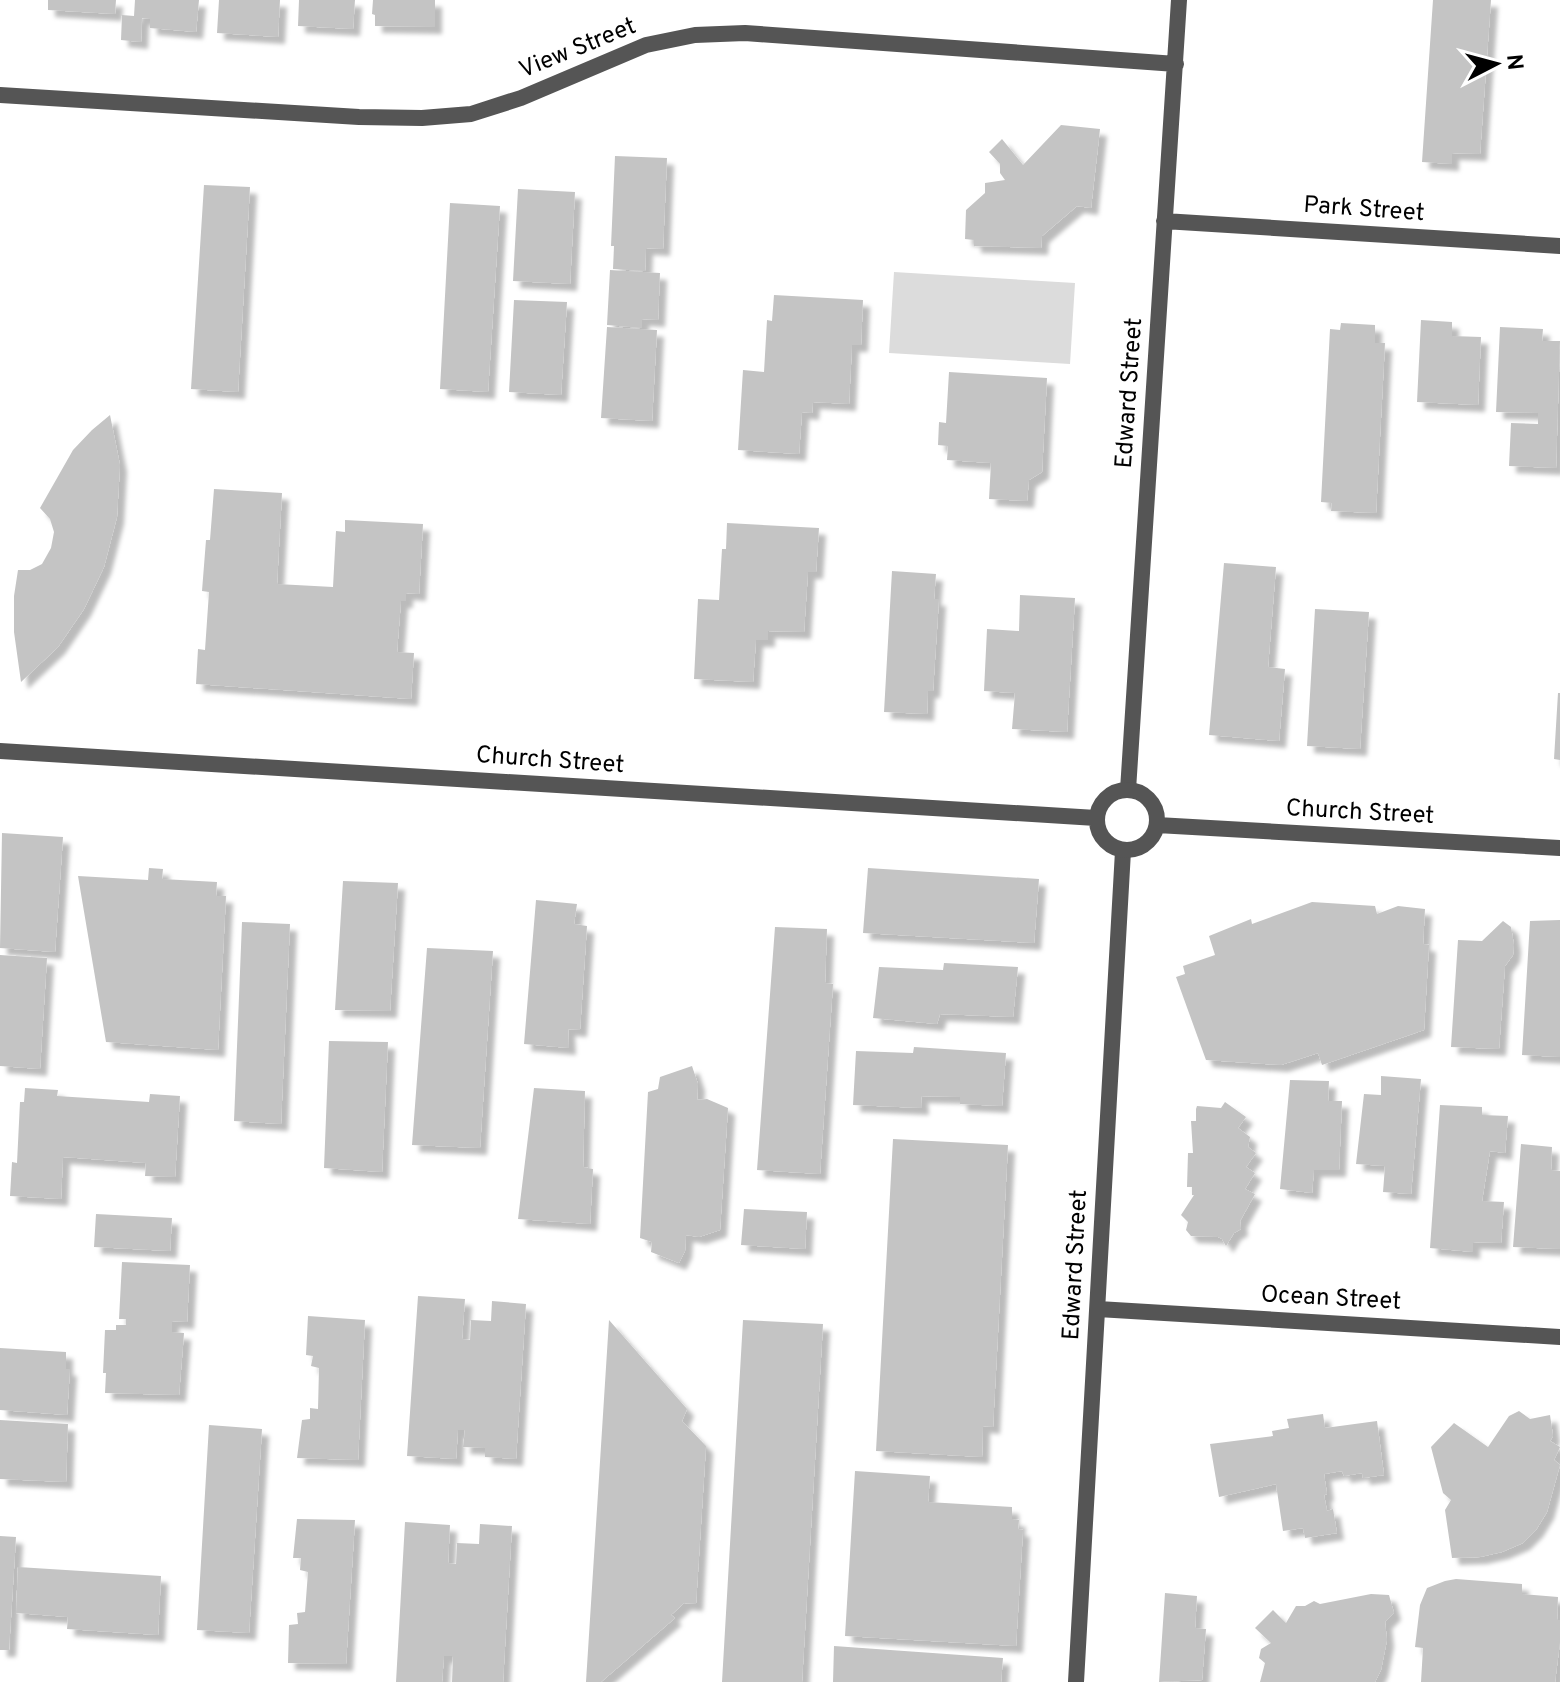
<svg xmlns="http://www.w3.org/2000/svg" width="1560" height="1682" font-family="Overpass,sans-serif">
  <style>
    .green { fill: #dcdcdc }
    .building { fill: #c4c4c4; filter: url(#shadow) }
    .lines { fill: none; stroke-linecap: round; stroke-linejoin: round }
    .minor { stroke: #555; stroke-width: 16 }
    .tertiary { stroke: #555; stroke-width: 16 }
    .labels { text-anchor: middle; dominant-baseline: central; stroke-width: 6; stroke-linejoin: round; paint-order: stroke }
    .street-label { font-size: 24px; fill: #000; stroke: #fff }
  </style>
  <defs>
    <filter id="shadow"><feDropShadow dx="7" dy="7" stdDeviation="2" flood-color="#0004"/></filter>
  </defs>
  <rect width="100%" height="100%" fill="#fff"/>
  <!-- green -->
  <path class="green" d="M894,272L1075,283L1070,364L889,353Z"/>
  <!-- building -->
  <path class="building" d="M48,0H116L115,14L48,10Z
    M135,0H199L196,32L150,28V19L142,18L141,42L121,40L122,15L134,16Z
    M219,0H280L278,37L217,33Z
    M299,0H355L353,29L298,26Z
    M373,0H435V27L375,26V15L372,14Z
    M1433,0H1491L1480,154L1452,153V164L1422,162Z
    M1061,125L1100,129L1091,208L1077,206L1042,236L1041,248L974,246V240L965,239L966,210L985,193V183L1005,180L1000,173V164L989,152L1002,139L1023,165Z
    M615,156L667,158L663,249L646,248L645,271L613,269L614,246H611Z
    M204,185L250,187L238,392L191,389Z
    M518,189L575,192L570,284L513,281Z
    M450,203L500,206L488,392L440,389Z
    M610,270L660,273L658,320L642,319V328L607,325Z
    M774,295L863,300L861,345H852L849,404L813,402L812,413L802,412L799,454L738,450L743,370L764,372L767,320L772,321Z
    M514,300L567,302L561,395L509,392Z
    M1421,320L1452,322V336L1481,337L1478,405L1417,402Z
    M1341,323L1375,325V343H1385L1376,513L1331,511L1332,503L1321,502L1330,329L1340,330Z
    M607,327L657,330L652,421L601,418Z
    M1500,327L1543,329L1542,341H1560L1556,468L1509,466L1511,423L1538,424V413L1496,412Z
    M949,372L1047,378L1042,472L1029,480L1027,501L989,499L991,463L947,460L948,446L938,445L939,422L946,423Z
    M110,415L120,465L117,517L104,567L84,609L58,647L21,682L14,632V596L18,570H30L42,564L51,548L54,532L50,519L40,508L73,450L92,430Z
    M214,489L282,493L277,584L333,587L336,531L345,532V520L423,524L419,594L406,593V601H401L397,652L414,653L411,699L196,684L198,649L205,650L209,592L202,591L206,540H210Z
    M727,523L819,528L816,572H808L804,632L768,631V640H756L753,682L694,679L698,599L719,600L722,549H726Z
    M1224,563L1276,567L1268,667L1285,669L1279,741L1209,735Z
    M892,571L936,574L934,599H939L933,691H928L927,714L884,712Z
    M1020,595L1075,598L1067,732L1012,729L1015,693L984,691L987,629L1019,631Z
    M1315,609L1369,612L1360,749L1307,746Z
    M1558,693H1560V760L1554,759Z
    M2,833L63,837L55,952L0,948Z
    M149,868L163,869L162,879L217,882L216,896H226L218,1050L106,1042L78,876L148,880Z
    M868,868L1039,879L1034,943L863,933Z
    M343,881L398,883L390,1011L335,1010Z
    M536,900L577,904L574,924L587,926L580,1030L568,1029L569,1048L524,1044Z
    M1312,902L1375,906L1377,914L1398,906L1425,909L1423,944L1429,945L1424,1030L1322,1065L1318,1053L1281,1065L1206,1060L1176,977L1185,974L1183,966L1215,955L1209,936L1251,919L1252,924Z
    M1560,920V1057L1522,1055L1530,921Z
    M1503,921L1511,927L1514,945L1513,955L1505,966L1499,1049L1451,1047L1458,940L1482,941Z
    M242,922L290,924L281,1124L234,1121Z
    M775,927L827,929L825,983L833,984L820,1174L757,1170Z
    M427,948L493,951L480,1148L412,1145Z
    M0,955L47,958L40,1069L0,1066Z
    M944,963L1018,967L1013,1017L940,1014L937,1024L873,1018L879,967L943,970Z
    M329,1041L388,1042L382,1172L324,1168Z
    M914,1047L1006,1053L1002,1106L960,1104V1097L921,1096L922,1108L853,1105L856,1051L913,1053Z
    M692,1066L698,1084L697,1100L707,1099L728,1108L720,1230L699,1237L686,1235L685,1251L679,1263L651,1252L652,1242L640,1238L648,1092L658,1089L660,1077Z
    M1381,1076L1421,1079L1411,1194L1383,1192L1385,1166L1356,1164L1364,1094L1381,1095Z
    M1290,1080L1329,1081L1328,1101H1342L1339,1170H1314L1312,1193L1280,1189Z
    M25,1088L58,1090L57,1096L149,1102L150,1094L180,1096L175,1177L145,1176L146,1163L63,1157L61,1199L10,1196L12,1162L17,1163L20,1102H24Z
    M534,1088L585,1091L583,1167L593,1169L590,1224L518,1219Z
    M1225,1102L1246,1117L1238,1128L1250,1137L1248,1147L1256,1153L1246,1167L1255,1173L1245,1189L1255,1194L1240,1221L1241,1229L1234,1233L1226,1246L1222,1239L1218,1237L1191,1236L1186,1230L1188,1222L1181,1215L1194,1195H1192V1187H1187L1188,1153H1193L1191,1121H1196V1109L1197,1106L1221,1108Z
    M1440,1105L1482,1107V1115L1508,1116L1505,1153L1490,1151L1482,1201L1504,1202L1501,1243L1473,1242V1252L1430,1248Z
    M893,1139L1008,1145L993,1427L983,1426L982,1457L876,1451Z
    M1521,1144L1552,1147L1551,1170L1560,1171V1249L1513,1247Z
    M744,1209L807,1212L805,1249L741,1245Z
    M96,1214L172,1218L170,1251L94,1247Z
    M122,1262L190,1265L187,1322L172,1321V1332L184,1333L179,1395L105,1393L106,1373H103L105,1330H116V1325H126V1319H119Z
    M418,1296L465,1299L462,1339L470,1340L471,1320L491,1321L492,1301L526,1304L516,1459L485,1457V1448L463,1447L465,1430H458L456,1459L407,1456Z
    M308,1316L365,1320L358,1460L297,1458L302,1420L310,1419V1408L318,1409L319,1368L311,1366L313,1356L306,1355Z
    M609,1320L687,1409L682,1421L706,1446L696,1604L684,1603L671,1615L675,1618L601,1682H586Z
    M743,1320L823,1324L802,1682H722Z
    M0,1348L66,1352V1369H70L67,1415L0,1410Z
    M1519,1411L1530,1419L1550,1415L1553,1436L1550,1441L1560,1447L1554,1460L1560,1465L1547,1512L1536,1530L1523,1543L1502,1552L1480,1557L1452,1558L1445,1510L1451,1500L1443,1493L1431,1447L1454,1423L1488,1447L1509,1416Z
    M1323,1414L1325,1428L1377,1421L1384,1475L1363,1478L1362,1473L1344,1476L1342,1471L1324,1474L1327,1494L1324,1495L1327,1511L1333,1509L1337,1533L1305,1538L1303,1528L1283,1531L1276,1484L1219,1497L1210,1444L1273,1436L1272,1431L1289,1428L1287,1419Z
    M0,1420L68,1424L66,1482L0,1479Z
    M209,1425L262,1429L249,1633L197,1630Z
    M855,1471L930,1476L928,1502L1012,1507V1519L1019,1520L1018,1529L1023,1530L1016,1646L845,1636Z
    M297,1519L355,1520L346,1664L288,1663L289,1625L298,1624L297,1613L305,1612L308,1572L300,1570L301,1558H293Z
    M405,1522L450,1525L448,1563L456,1564L457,1543L479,1544L480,1524L512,1526L503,1682H452L453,1656H444L442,1682H396Z
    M0,1536L16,1537L9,1650H0Z
    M18,1567L161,1576L158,1635L67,1629L68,1617L16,1613Z
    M1456,1579L1522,1584V1594L1558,1597L1557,1620H1560V1642L1555,1682H1421L1423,1648L1415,1647L1420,1605L1427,1588L1445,1581Z
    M1165,1593L1197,1596L1195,1628L1206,1629L1202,1680L1159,1682Z
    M1371,1594L1389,1595L1394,1613L1385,1622L1387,1640L1381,1670L1375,1682H1260L1265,1663L1259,1658L1261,1649L1271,1643L1255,1628L1273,1610L1286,1623L1296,1606H1305L1314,1601L1320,1604Z
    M834,1646L1003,1658L1001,1682H833Z"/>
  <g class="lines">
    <!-- minor -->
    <path class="minor" d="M0,95L359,117L422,118L471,114L521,98L646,45L695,35L745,33L1176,64
      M1164,221L1560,246
      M1128,790L1179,0
      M1098,1309L1560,1337
      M1076,1682L1123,851"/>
    <!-- tertiary -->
    <path class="tertiary" d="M0,751L1096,818
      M1097 820a30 30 0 1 1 60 0a30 30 0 1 1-60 0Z
      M1157,825L1560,848"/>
  </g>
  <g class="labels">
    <!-- street labels -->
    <g class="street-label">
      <text transform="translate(578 49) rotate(-22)">View Street</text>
      <text transform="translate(1364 210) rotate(4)">Park Street</text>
      <text transform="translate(1130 393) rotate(-86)">Edward Street</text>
      <text transform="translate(550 761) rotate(4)">Church Street</text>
      <text transform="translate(1360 813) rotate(3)">Church Street</text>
      <text transform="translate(1076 1265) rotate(-87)">Edward Street</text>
      <text transform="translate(1331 1299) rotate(3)">Ocean Street</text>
    </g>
  </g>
  <!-- north arrow -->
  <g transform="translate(1496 64) rotate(84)" stroke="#ffffff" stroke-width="6" paint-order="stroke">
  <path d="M0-6L14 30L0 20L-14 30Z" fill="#000000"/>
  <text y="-12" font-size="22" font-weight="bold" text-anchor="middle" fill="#000000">N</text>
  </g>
</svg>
